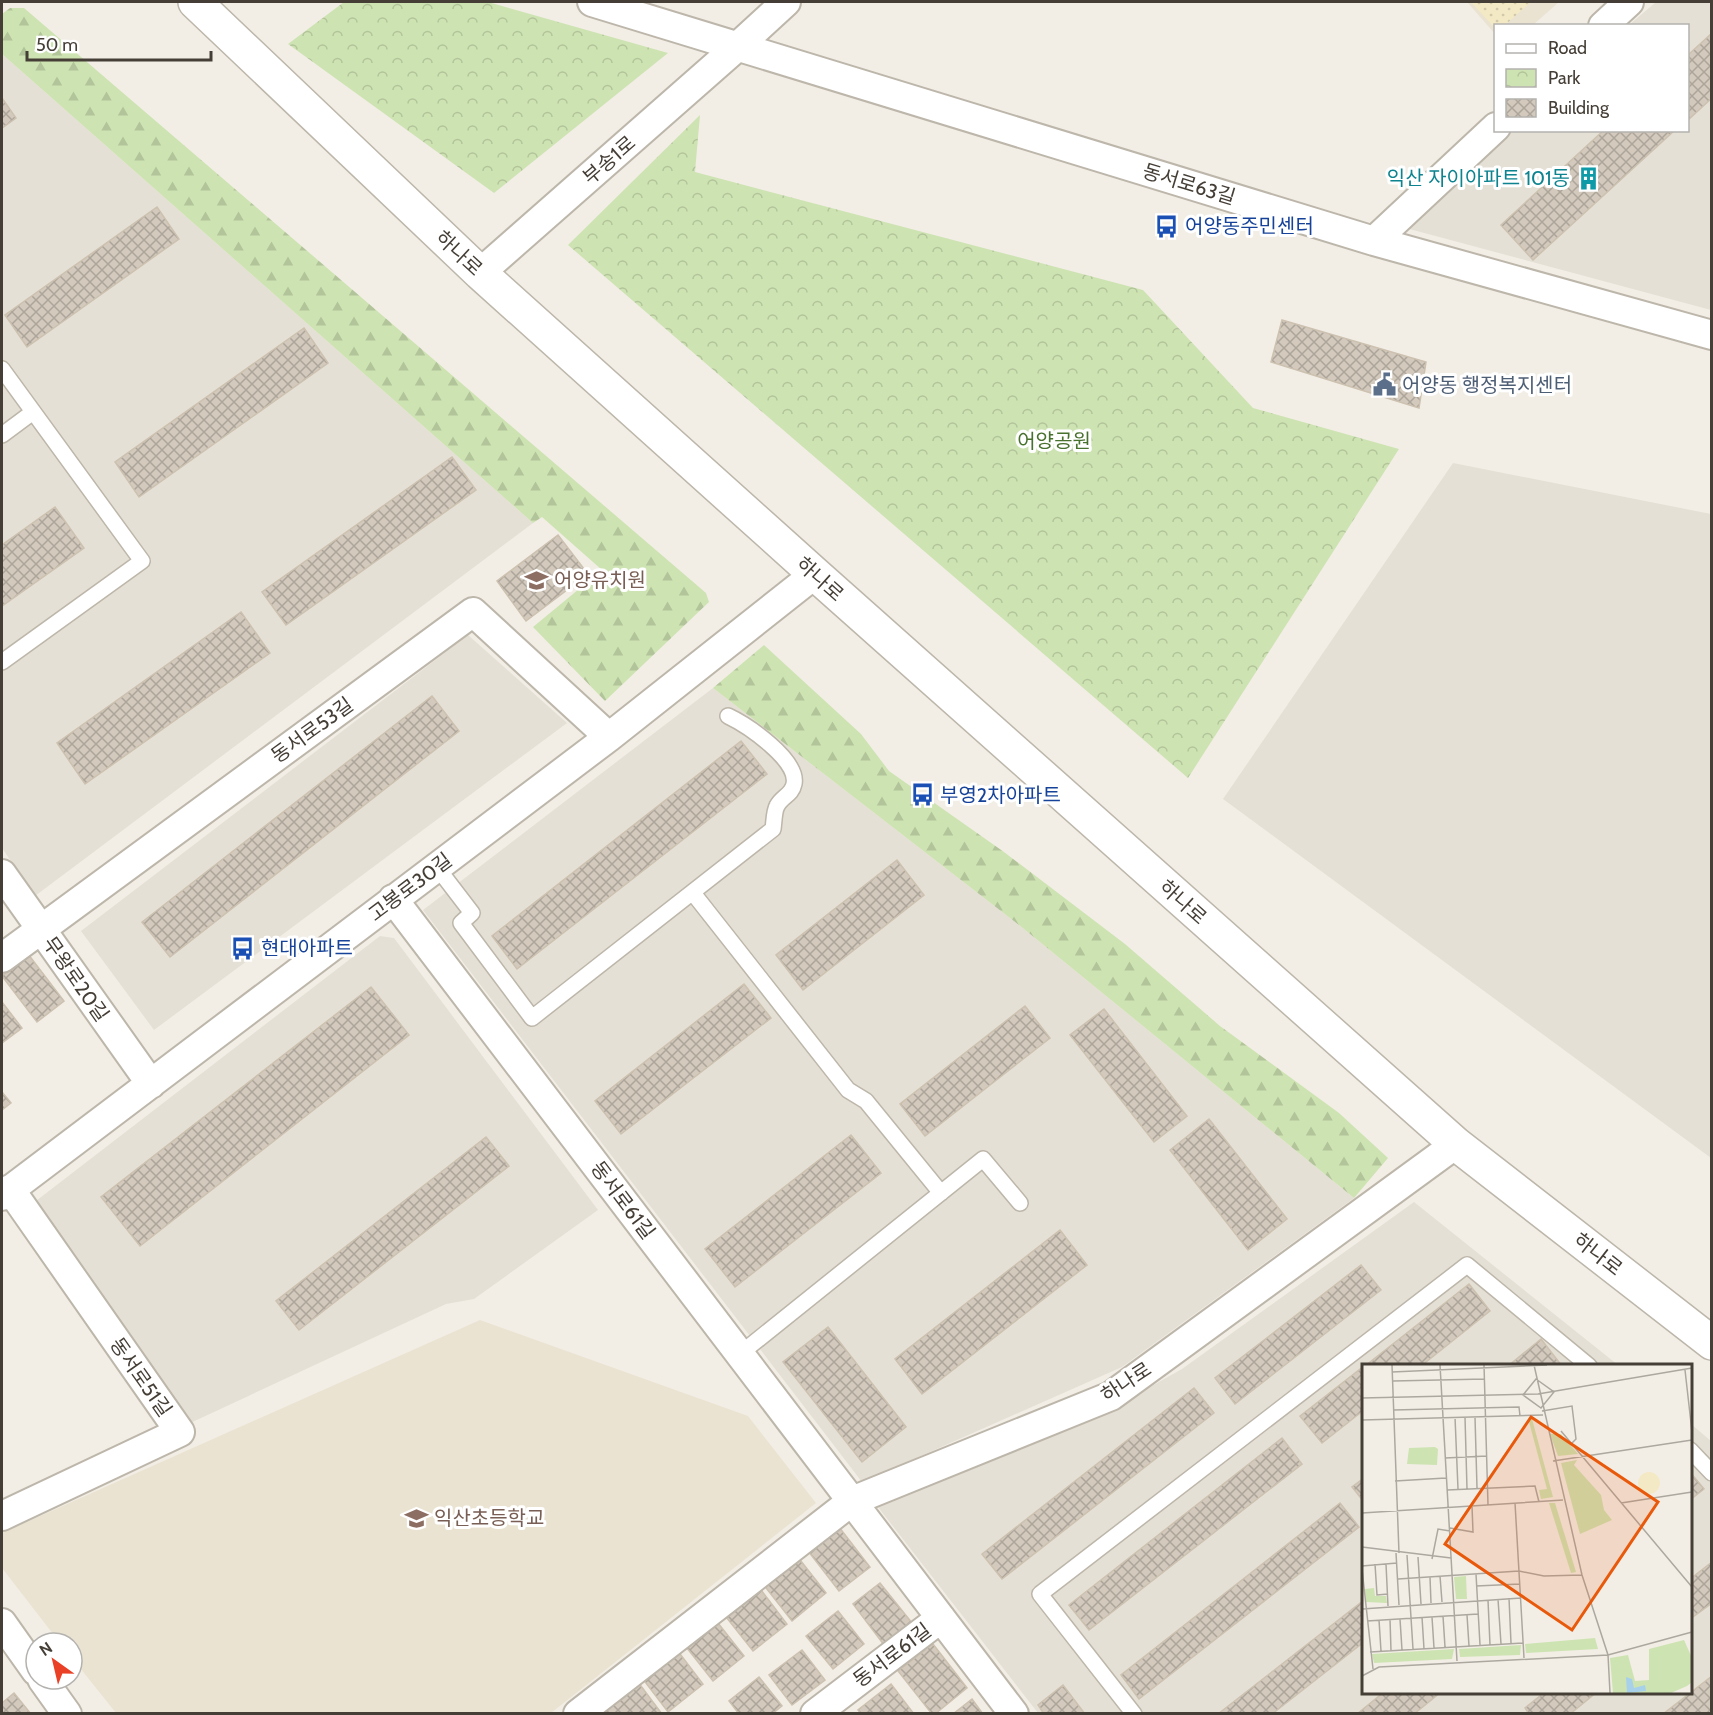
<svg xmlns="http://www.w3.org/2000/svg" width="1713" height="1715" font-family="Cabin,'Noto Sans KR',sans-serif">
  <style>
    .residential { fill: #e5e0d5 }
    .education { fill: #eae3d1 }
    .forest { fill: url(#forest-firs) }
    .sand { fill: url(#sand-dots) }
    .park { fill: url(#park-crowns) }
    .building { fill: url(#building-cross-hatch); stroke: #cdc1b0; stroke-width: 1.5 }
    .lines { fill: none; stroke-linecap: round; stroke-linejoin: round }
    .service-casing { stroke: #bdb6aa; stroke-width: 18 }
    .minor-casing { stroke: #bdb6aa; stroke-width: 32 }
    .tertiary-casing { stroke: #bdb6aa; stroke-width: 36 }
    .service { stroke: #fff; stroke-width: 15 }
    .minor { stroke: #fff; stroke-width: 28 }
    .tertiary { stroke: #fff; stroke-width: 33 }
    .labels { text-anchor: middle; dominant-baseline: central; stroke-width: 6; stroke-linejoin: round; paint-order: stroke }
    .street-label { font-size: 20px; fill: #443e36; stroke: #fff }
    .culture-label { font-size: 20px; fill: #0d838f; stroke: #fff; text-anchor: end }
    .transit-label { font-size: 20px; fill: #164399; stroke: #fff; text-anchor: start }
    .service-label { font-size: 20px; fill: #4e5e75; stroke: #fff; text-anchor: start }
    .park-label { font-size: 20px; fill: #49712e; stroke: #fff }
    .education-label { font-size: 20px; fill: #785e54; stroke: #fff; text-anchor: start }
    .inset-road { fill: none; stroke: #aca8a0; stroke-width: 1.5 }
    .view { fill: #e8590c; fill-opacity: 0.15; stroke: #e8590c; stroke-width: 3 }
    .inset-edge { fill: none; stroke: #443e36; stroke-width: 3 }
  </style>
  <defs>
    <pattern id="forest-firs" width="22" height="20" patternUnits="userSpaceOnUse" patternTransform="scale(1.5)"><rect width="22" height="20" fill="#cee3b2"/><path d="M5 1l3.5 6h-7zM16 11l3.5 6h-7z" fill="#b2c49a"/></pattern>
    <pattern id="sand-dots" width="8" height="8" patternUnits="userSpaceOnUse" patternTransform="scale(1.5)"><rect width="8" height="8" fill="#f4e9c5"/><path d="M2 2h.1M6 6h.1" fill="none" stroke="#d2c9aa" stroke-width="1.8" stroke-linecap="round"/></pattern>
    <pattern id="park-crowns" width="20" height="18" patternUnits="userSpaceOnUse" patternTransform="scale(1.5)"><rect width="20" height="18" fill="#cee3b2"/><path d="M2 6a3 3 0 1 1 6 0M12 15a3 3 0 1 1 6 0" fill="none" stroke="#b2c49a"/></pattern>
    <pattern id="building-cross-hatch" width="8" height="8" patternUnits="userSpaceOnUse" patternTransform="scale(1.5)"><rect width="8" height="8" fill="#d3cabd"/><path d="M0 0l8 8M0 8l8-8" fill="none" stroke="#ada59a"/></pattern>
  </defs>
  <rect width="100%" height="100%" fill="#f2eee6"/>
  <!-- residential -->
  <path class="residential" d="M1656,2H1711V310L1402,227L1511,131L1688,130V26L1629,25Z
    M2,54L533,523L35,896L2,848Z
    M1453,463L1711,514V1158L1223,799Z
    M468,635L567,723L154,1030L81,931Z
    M713,688L1019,925L1354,1198L1122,1367L862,1482L423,910Z
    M380,936L394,938L598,1210L474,1299L446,1304L186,1425L32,1204Z
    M1414,1202L1618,1365L1364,1366V1692H1690L1691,1424L1711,1441V1713H1038L878,1507L1109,1410L1182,1369Z"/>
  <!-- education -->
  <path class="education" d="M1467,2H1559L1533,25L1496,26L1495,34Z
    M480,1320L748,1416L816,1503L551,1713H116L72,1658V1643H60L2,1568V1533Z"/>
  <!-- forest -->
  <path class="forest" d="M10,8H24L706,593L709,602L605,701L533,627L602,570L542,517L533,523L2,54V14Z
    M764,645L861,734L889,771L1004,852L1125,944L1220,1026L1339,1113L1388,1158L1354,1198L1019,925L713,688Z"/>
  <!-- sand -->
  <path class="sand" d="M1471,2H1531L1505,25L1496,26L1495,28Z"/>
  <!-- park -->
  <path class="park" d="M344,2H488L668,53L494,193L288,44Z
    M700,115L695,172L1143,290L1253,408L1399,449L1188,778L568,245Z"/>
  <!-- building -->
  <path class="building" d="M1712,33V98L1688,120V55Z
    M2,98L16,118L2,128Z
    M1604,130H1675L1533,260L1501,225Z
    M157,207L179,239L27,347L5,315Z
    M1282,320L1426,362L1419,408L1271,362Z
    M304,328L328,363L139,497L115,462Z
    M452,457L476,490L286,625L262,592Z
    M55,507L84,548L2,606V545Z
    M558,535L588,574L526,621L497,581Z
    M241,612L270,653L85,784L57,743Z
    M432,696L459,731L170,957L142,922Z
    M741,741L767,774L517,969L492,936Z
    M897,860L924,895L803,990L776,955Z
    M28,954L64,1001L37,1022L2,976Z
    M744,984L771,1018L621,1134L595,1101Z
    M371,987L409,1035L140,1246L101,1197Z
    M2,1002L22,1028L2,1043Z
    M1025,1006L1050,1038L925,1136L900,1104Z
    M1104,1009L1187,1116L1154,1142L1070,1035Z
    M2,1092L11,1103L2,1110Z
    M1209,1119L1287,1219L1248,1250L1170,1150Z
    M851,1135L881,1173L735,1287L705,1249Z
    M486,1137L509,1166L299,1330L276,1301Z
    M1060,1230L1087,1265L922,1394L895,1359Z
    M1361,1265L1381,1290L1235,1404L1215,1378Z
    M1469,1284L1490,1311L1421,1366H1365Z
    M828,1327L906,1427L862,1462L783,1362Z
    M1541,1339L1562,1366H1508Z
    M1364,1366V1410L1322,1443L1300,1416Z
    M1194,1388L1214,1413L1002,1579L982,1554Z
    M1282,1438L1302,1464L1089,1630L1069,1605Z
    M1690,1472L1704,1489L1690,1500Z
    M1364,1478V1502L1352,1487Z
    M1340,1503L1359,1527L1139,1699L1121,1675Z
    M839,1527L870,1567L839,1591L808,1551Z
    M797,1556L826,1593L792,1621L763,1584Z
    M1712,1562V1603L1690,1619V1579Z
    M880,1583L912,1623L884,1645L853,1604Z
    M761,1590L787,1624L753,1651L726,1617Z
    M1364,1600V1642L1272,1714H1218Z
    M838,1611L864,1644L833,1669L806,1636Z
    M718,1623L744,1656L713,1681L687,1648Z
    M933,1644L967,1688L935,1714H932L898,1671Z
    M674,1646L703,1684L668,1712L639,1674Z
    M802,1650L825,1680L792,1705L769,1675Z
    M1712,1676V1710L1707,1714H1663Z
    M759,1677L782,1706L772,1714H739L729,1701Z
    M638,1682L662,1714H606L603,1709Z
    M891,1684L914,1714H861L858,1710Z
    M1063,1685L1085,1714H1044L1038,1705Z
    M1384,1692H1441L1414,1714H1357Z
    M1545,1692H1597L1570,1714H1529L1525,1708Z
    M14,1693L31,1714H2V1703Z
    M972,1699L983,1714H953Z"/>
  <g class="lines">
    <defs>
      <path id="service" d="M2,369L142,561L2,662
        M2,435L33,412
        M436,866L472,913L461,923L532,1018L773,829C774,823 774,811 777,806C781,797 792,795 794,784C799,760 747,725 728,716
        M693,893L848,1090L866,1101L941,1193
        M740,1354L983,1159L1020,1203
        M1690,1450L1712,1473
        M1134,1714L1040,1594L1467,1265L1589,1366"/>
      <path id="minor" d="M592,2L1374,241L1712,335
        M1603,26L1629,2
        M1374,241L1496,127
        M480,273L737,47L786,2
        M2,874L151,1084
        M393,899L1014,1714
        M2,958L473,612L609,737
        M2,1196L609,737L815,574
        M2,1516L180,1432L10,1189
        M2,1623L36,1671
        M42,1679L67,1714
        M578,1714L852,1501L1111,1396L1456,1144
        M815,1714L941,1618"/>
      <path id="tertiary" d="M195,2L480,273L815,574L1456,1144L1712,1343"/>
    </defs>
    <!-- service casing -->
    <use href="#service" class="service-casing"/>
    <!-- minor casing -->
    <use href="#minor" class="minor-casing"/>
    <!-- tertiary casing -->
    <use href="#tertiary" class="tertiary-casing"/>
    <!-- service -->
    <use href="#service" class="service"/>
    <!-- minor -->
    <use href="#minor" class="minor"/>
    <!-- tertiary -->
    <use href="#tertiary" class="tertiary"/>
  </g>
  <!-- icons -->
  <defs>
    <symbol id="building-bare" viewBox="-9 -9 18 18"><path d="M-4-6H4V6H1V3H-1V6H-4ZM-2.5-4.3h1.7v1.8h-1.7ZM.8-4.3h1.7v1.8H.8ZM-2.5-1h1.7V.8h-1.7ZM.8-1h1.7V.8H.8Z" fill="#0f9aa8" stroke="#fff" stroke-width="2.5" paint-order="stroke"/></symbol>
    <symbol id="bus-bare" viewBox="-9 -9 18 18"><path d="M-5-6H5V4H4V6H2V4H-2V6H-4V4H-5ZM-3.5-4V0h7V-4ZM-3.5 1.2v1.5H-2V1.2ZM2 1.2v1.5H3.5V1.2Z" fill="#1a4fb4" stroke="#fff" stroke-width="2.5" paint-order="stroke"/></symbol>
    <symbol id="civic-bare" viewBox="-9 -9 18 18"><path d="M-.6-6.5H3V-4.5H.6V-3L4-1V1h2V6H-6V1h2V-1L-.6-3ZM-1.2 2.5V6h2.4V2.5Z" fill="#5c6f8a" stroke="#fff" stroke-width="2.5" paint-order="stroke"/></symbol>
    <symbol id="school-bare" viewBox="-9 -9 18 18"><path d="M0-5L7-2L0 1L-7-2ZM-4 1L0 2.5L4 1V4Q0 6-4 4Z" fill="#8d6e63" stroke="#fff" stroke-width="2.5" paint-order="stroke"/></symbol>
  </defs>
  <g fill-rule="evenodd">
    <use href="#building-bare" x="1572" y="162" width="33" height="33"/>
    <use href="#bus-bare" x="1150" y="210" width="33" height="33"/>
    <use href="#civic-bare" x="1368" y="368" width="33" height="33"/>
    <use href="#school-bare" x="520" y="564" width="33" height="33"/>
    <use href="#bus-bare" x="906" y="778" width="33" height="33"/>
    <use href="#bus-bare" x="226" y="932" width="33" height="33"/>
    <use href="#school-bare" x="400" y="1502" width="33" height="33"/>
  </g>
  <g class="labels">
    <!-- street labels -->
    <g class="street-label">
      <text transform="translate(609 160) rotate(-41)">부송1로</text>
      <text transform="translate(1189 184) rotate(17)">동서로63길</text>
      <text transform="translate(459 253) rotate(43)">하나로</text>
      <text transform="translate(820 579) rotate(42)">하나로</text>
      <text transform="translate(312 730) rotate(-36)">동서로53길</text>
      <text transform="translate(410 887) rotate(-37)">고봉로30길</text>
      <text transform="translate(1183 902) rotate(42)">하나로</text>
      <text transform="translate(76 979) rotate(55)">무왕로20길</text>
      <text transform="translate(623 1200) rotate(53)">동서로61길</text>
      <text transform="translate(1598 1254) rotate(38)">하나로</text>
      <text transform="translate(141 1377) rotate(55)">동서로51길</text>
      <text transform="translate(1126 1382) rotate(-33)">하나로</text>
      <text transform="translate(892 1655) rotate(-37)">동서로61길</text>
    </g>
    <!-- culture labels -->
    <g class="culture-label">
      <text x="1570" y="178">익산 자이아파트 101동</text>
    </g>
    <!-- transit labels -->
    <g class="transit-label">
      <text x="1185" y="226">어양동주민센터</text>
      <text x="940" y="795">부영2차아파트</text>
      <text x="261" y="948">현대아파트</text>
    </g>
    <!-- service labels -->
    <g class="service-label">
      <text x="1402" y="385">어양동 행정복지센터</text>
    </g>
    <!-- park labels -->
    <g class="park-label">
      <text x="1054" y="441">어양공원</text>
    </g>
    <!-- education labels -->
    <g class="education-label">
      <text x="554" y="580">어양유치원</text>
      <text x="434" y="1518">익산초등학교</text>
    </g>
  </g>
  <!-- overview -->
  <g transform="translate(1362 1364)">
    <rect width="330" height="330" fill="#f2eee6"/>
    <path d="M73,83L76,85L75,101L45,100L47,84Z" fill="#cee3b2"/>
    <path d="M166,54L170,55L191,133L179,135L177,126L185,125ZM187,139H193L214,208L209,209ZM12,224L13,232H24L25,239L4,238L3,225Z" fill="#cee3b2"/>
    <path d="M276 119a11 11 0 1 1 22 0a11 11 0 1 1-22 0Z" fill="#f4e9c5"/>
    <path d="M188,70H199L216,90L196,92ZM215,96L212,101L239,131L242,146L250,156L218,170L199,99ZM104,212L105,235H94L92,213ZM233,274L236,285L164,289L163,280ZM322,276L330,294V318L325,322L309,329H251L248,294L266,291L273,317L287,316V285ZM159,281L158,291L98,293L97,285ZM92,285L90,295L12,299L10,290Z" fill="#cee3b2"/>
    <path d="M264,313L270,315L272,324L283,321L284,327L265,329Z" fill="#a7d0ea"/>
    <path class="inset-road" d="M30,1L37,189M78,1L95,297M122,1L126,141M172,1L220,211L246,291L248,329M323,6L330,68M30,8L185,1M174,15L192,28L179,44L161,31ZM31,17L123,15M0,34L176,30L330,4M31,46L157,43L158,52M180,47L210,42L214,75L210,79M93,53L96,125M103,53L105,125M113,53L115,124M0,56L181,51M199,67L330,223M83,94L125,92M191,97L330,76M33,117L84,114M85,126L173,122L177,138M153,139L162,294M259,139L330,128M0,149L201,136M88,164L111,168L110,142M0,183L89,194M34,189L37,241M45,191L51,285M56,193L59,240M70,195L76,165L88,167M13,200L15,231L26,230M24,200L26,242M0,202L35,199M0,205L11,305M114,210L118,281M78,212L80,238M68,213L69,239M36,215L157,207L182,212L220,211M114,222L158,220M147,234L149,279M136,235L139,280M126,236L128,281M0,245L159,234M105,251L107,282M81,252L83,283M60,253L62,285M70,253L72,284M28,255L29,287M38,255L40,286M17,256L19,287M5,257L116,250M8,288L161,279M0,312L17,303L246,291L330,268"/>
    <path class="view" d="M169,53L296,138L210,266L83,180Z"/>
    <rect width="330" height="330" class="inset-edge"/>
  </g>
  <!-- border -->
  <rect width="1713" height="1715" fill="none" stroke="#443e36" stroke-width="6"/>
  <!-- legend -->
  <rect x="1494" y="24" width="195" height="108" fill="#ffffff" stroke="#b4b2af" stroke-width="1.5"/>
  <rect x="1506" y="44" width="30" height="9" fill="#ffffff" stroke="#b4b2af" stroke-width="1.5"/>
  <text x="1548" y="54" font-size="18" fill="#443e36">Road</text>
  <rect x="1506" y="69" width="30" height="18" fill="url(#park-crowns)" stroke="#b4b2af" stroke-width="1.5"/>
  <text x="1548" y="84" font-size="18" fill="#443e36">Park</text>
  <rect x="1506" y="99" width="30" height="18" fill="url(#building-cross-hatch)" stroke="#b4b2af" stroke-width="1.5"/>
  <text x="1548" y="114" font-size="18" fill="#443e36">Building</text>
  <!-- north arrow -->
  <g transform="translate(54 1661) rotate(326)"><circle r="28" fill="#ffffff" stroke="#b4b2af" stroke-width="1.5"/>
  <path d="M0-4.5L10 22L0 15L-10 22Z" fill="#ea4025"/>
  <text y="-9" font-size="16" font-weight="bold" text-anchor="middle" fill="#443e36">N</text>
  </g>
  <!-- scale -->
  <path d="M27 51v9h184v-9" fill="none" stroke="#443e36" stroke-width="3"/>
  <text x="36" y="51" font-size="18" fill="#443e36" stroke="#ffffff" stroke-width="4.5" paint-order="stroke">50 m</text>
</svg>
